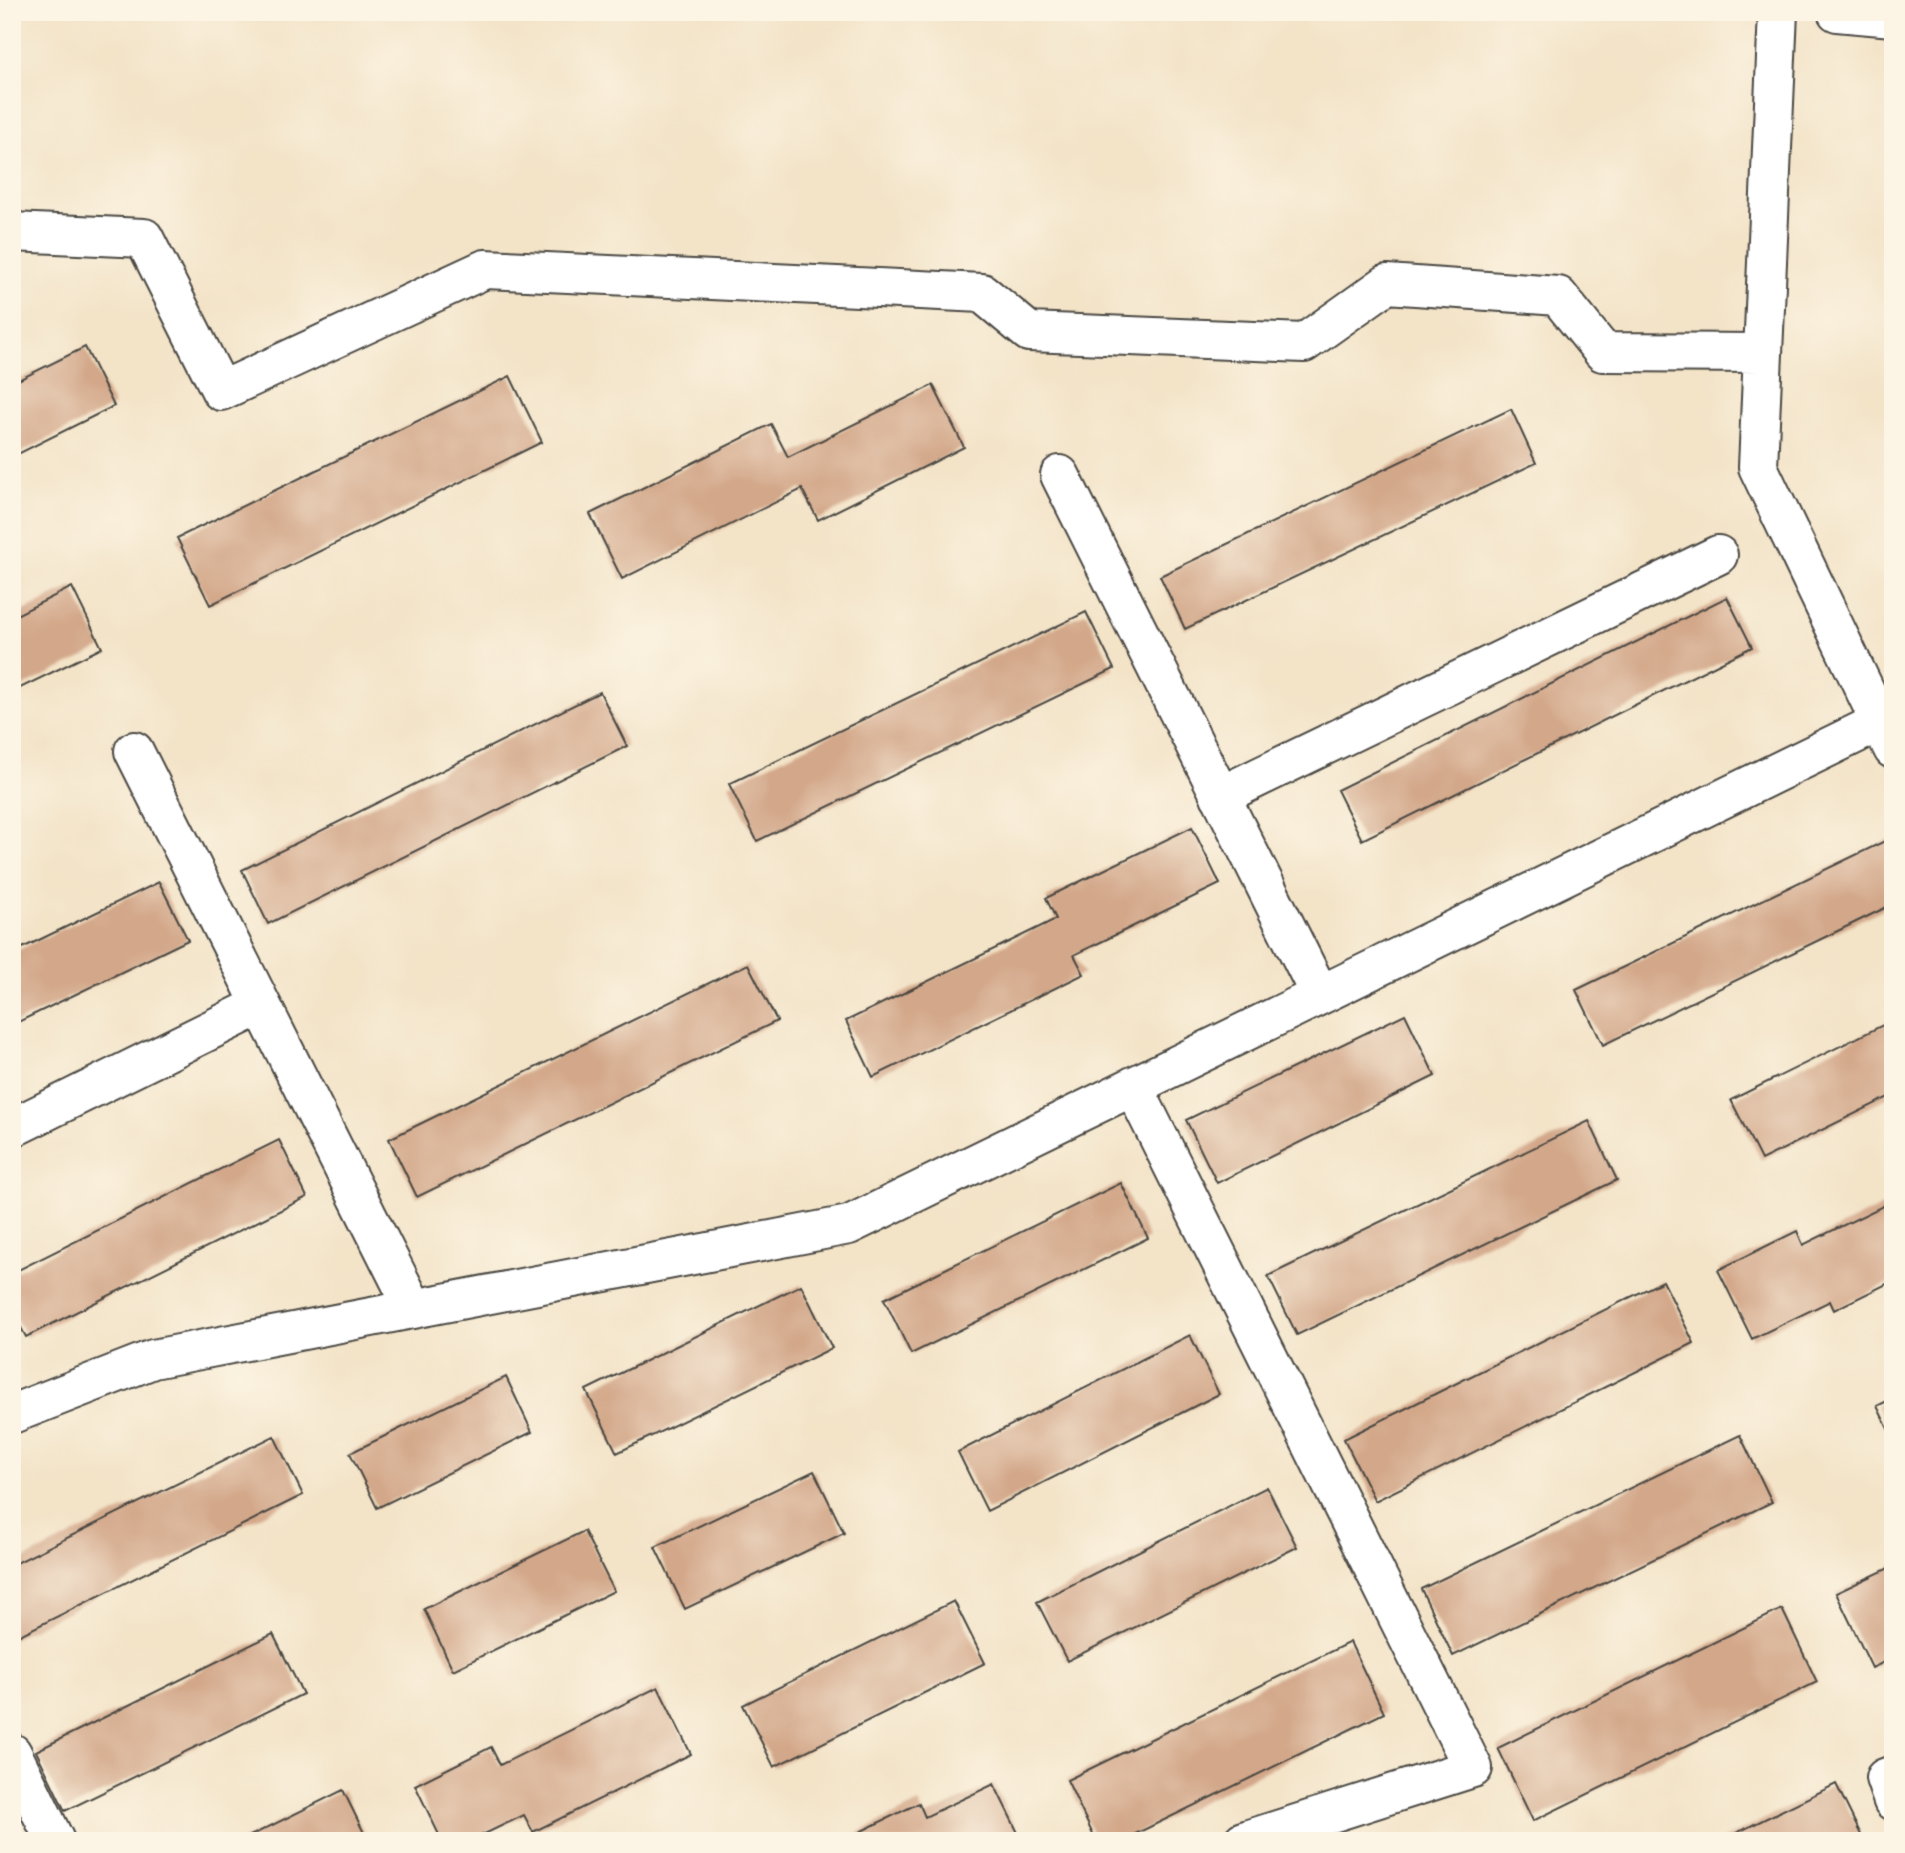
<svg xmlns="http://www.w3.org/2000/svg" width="1905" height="1853" font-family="'EB Garamond',serif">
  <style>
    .building { fill: #d3a789 }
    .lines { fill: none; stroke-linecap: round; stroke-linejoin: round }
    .minor-casing { stroke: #494742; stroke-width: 42 }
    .minor { stroke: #fff; stroke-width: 38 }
  </style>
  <rect width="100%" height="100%" fill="#fcf5e5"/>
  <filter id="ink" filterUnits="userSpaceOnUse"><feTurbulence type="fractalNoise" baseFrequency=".0143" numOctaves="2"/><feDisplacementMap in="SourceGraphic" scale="14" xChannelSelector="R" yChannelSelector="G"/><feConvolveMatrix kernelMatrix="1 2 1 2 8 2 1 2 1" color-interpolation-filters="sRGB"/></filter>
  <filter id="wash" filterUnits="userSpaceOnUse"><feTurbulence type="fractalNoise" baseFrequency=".00686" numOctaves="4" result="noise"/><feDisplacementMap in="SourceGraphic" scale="28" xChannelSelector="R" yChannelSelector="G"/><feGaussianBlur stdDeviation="1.57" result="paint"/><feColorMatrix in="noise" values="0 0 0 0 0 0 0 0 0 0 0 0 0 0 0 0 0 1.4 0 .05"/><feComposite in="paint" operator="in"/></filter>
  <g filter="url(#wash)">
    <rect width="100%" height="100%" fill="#f3e3c7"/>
    <g id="blocks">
      <!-- building -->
      <path class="building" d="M85,347L114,406L12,457V383Z
        M510,376L542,442L210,605L177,538Z
        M933,385L964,447L818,520L802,489L622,579L590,514L771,424L788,457Z
        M1511,409L1536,463L1185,629L1160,576Z
        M72,587L102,648L12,692V617Z
        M1727,597L1752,647L1362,840L1337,790Z
        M1086,612L1114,669L757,841L729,784Z
        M600,692L627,746L268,924L242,870Z
        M1192,827L1220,884L1074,955L1084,974L873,1077L846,1021L1056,919L1046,898Z
        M1893,837V904L1603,1045L1576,990Z
        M159,882L188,940L12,1025V953Z
        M748,964L777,1021L417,1197L389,1139Z
        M1405,1014L1435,1076L1217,1183L1186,1120Z
        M1893,1020V1095L1761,1160L1731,1100Z
        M1589,1121L1617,1180L1297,1335L1268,1276Z
        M279,1140L307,1197L26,1337L12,1311V1273Z
        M1121,1183L1148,1238L911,1354L884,1299Z
        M1893,1201V1281L1834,1310L1830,1301L1752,1339L1718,1270L1797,1231L1803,1245Z
        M1663,1281L1694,1343L1375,1501L1344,1439Z
        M801,1285L832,1348L617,1453L586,1390Z
        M1190,1335L1219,1394L987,1511L958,1452Z
        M506,1377L532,1432L377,1508L350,1453Z
        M1893,1398V1439L1877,1406Z
        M1740,1435L1772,1502L1453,1656L1421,1589Z
        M274,1436L303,1495L12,1639V1565Z
        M814,1471L844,1533L685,1609L655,1547Z
        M1267,1487L1297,1547L1067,1661L1037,1602Z
        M584,1531L614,1591L453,1670L424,1609Z
        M1893,1566V1658L1872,1668L1836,1593Z
        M954,1601L985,1663L774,1767L743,1705Z
        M1782,1609L1817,1682L1533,1821L1498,1748Z
        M273,1634L303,1694L65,1811L36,1751Z
        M1350,1642L1384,1713L1121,1841H1096L1067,1780Z
        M658,1687L691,1754L533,1832L524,1815L470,1841H442L415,1785L491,1747L500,1765Z
        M994,1784L1022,1841H841L919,1803L925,1817Z
        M1836,1784L1864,1841H1720Z
        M343,1790L368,1841H240Z"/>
    </g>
  </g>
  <g filter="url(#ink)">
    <use href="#blocks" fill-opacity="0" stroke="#494742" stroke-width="2"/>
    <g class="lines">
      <defs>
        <path id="minor" d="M1778,12L1758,467L1893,749
          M1837,12L1893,17
          M12,232L144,238L221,391L485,269L982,293L1029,332L1304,343L1387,284L1558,296L1603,352L1763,353
          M1060,475L1320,995
          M134,751L414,1309
          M1220,796L1718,555
          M1133,1086L1473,1768L1243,1841
          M12,1128L261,1005
          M12,1414L153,1359L849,1225L1880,722
          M12,1753L55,1841
          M1893,1775L1885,1778L1893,1801"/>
      </defs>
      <!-- minor casing -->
      <use href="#minor" class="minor-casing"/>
      <!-- minor -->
      <use href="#minor" class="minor"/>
    </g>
  </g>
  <!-- margin -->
  <rect width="1905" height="1853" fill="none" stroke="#fcf5e5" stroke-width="42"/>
</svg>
